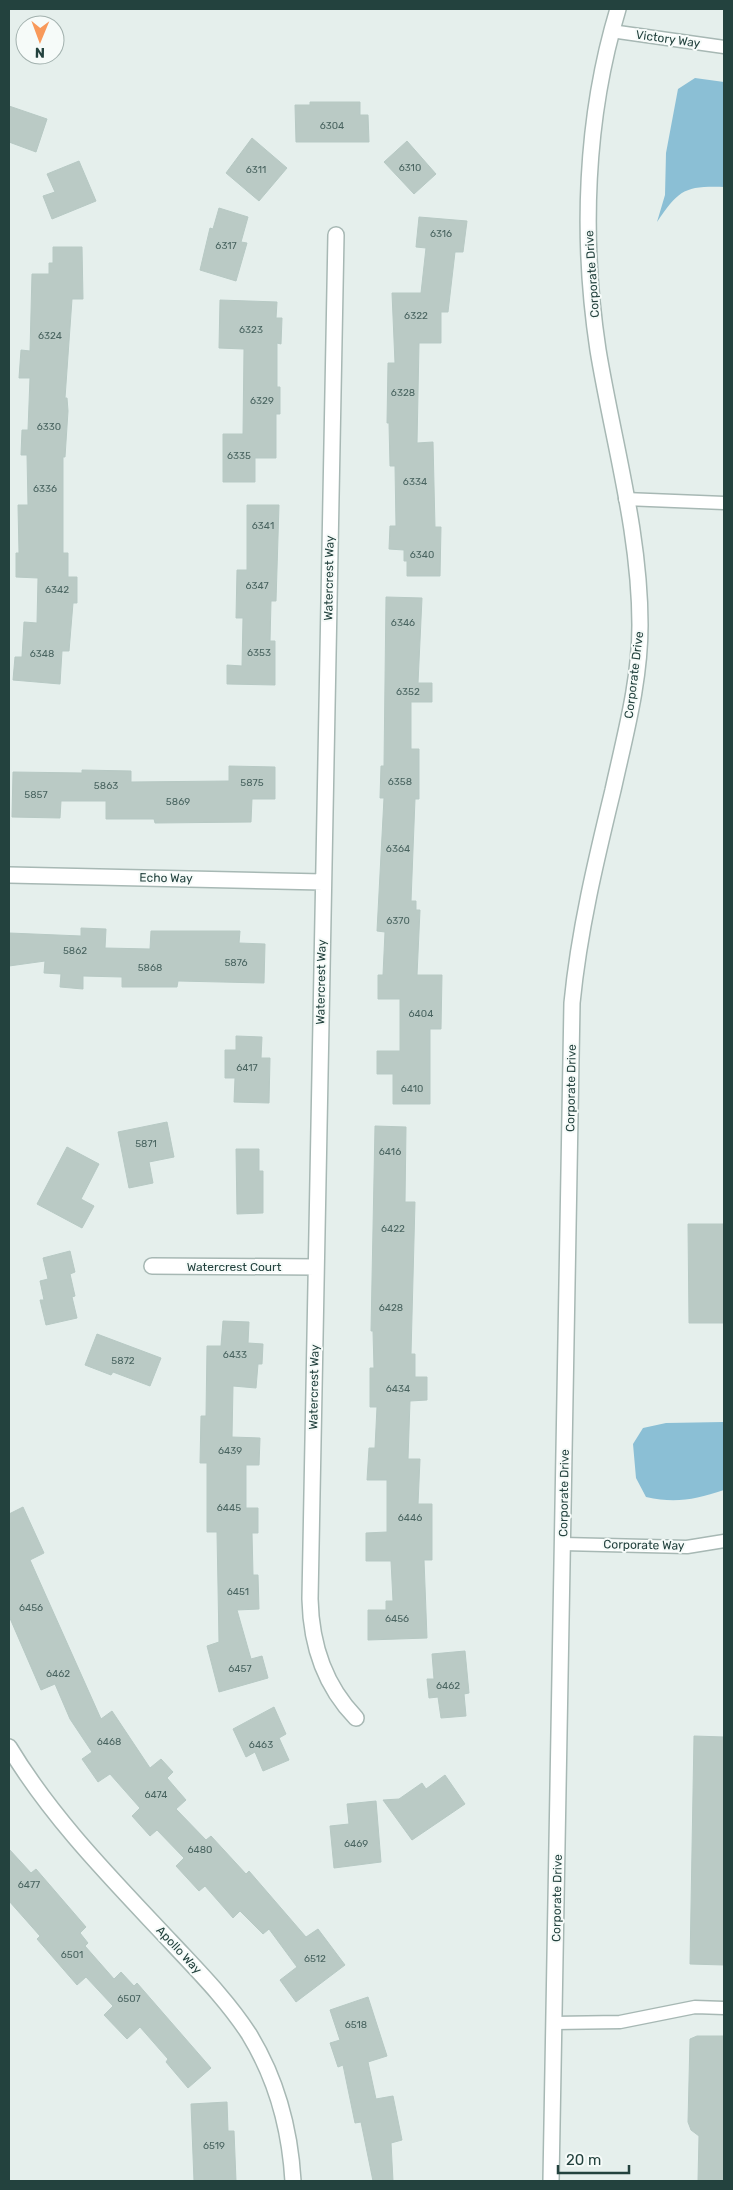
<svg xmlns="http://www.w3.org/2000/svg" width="733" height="2190" font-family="Rubik,sans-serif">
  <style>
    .water { fill: #8bbfd5 }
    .building { fill: #bacac5; stroke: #b7c9c4 }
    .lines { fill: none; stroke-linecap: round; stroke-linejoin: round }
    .service-casing { stroke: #a7b8b4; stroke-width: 15 }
    .minor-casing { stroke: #a7b8b4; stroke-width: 18 }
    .tertiary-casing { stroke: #a7b8b4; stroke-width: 18 }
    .service { stroke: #fff; stroke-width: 12 }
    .minor { stroke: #fff; stroke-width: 15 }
    .tertiary { stroke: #fff; stroke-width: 15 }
    .labels { text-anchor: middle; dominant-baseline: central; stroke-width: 4; stroke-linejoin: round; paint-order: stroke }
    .number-label { font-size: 10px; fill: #496460 }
    .street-label { font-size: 12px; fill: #23423e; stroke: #f6fbf9 }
  </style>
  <rect width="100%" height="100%" fill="#e5efec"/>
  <!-- water -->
  <path class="water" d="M695,78L724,82V187C684,186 679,190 657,222L665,195L666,153L678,89Z
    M724,1422V1490C695,1499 677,1504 646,1497L636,1478L633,1444L643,1428L666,1423Z"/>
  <!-- building -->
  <path class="building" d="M310,102H360V115H368L369,142H296L295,105H310Z
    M9,106L47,119L36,152L9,142Z
    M252,138L287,168L259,201L226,173Z
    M407,141L436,174L414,194L384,162Z
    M79,161L96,201L52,219L43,196L55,192L47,174Z
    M219,208L248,217L241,242L247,243L236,281L200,270L210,228L213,229Z
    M419,217L467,221L463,252H455L448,312H441V343H419L417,443L433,442L435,527H441L440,576H407V561H404V550L389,549L390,526H396L395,466H390L389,423H387L388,363H395L392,293H421L426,248L416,247Z
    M53,247H82L83,299H72L65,398H67L68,411L65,457H63V553H68V577H77V603H73L69,651H62L60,684L13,680L15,657H22L24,622L37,623L38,578L16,577V553H19L18,505H28L27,455H21L22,430H28L30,378H19L21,350L30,351L32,274H49V263H53Z
    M220,300L277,302L276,318H282L281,344L277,343V387H280V414H276V458H255V482H223V434H243L244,349L219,348Z
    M247,505H279L276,601H271L270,641H275V685L227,684V665L242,666L243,618H236L237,570H247Z
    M386,597L422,598L418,683H432V702H411V749H419V799H415L411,901H416V910H420L417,975H442L441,1029H430V1104H393V1074H377V1051H400V999H378V975H383L385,932L377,931L384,798H380L381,766H384Z
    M229,766L275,767V799H252L251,822L155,823L154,819H106V801H61L60,818L12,817L13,772L82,773V770L131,771V782L229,781Z
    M81,928L106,929L105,948L150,949L151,931H240L239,943L265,944L264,983L178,981L177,987H122V977L83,976V989L60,987L61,974L44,973L45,961L9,966V933L81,936Z
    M236,1036L262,1037L261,1058H270L269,1103L234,1102L235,1078H225V1050H236Z
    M167,1122L174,1157L149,1162L153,1183L129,1188L118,1132Z
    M375,1126L406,1127L405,1202H415L411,1354H415V1377H427V1400L410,1401L408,1459H420L418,1504H432V1560H424L427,1638L368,1640V1610H386V1601H393L391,1561H366V1533L387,1532V1480H367L369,1448H375L377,1407H370V1368H374L373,1331H371Z
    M67,1147L99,1164L81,1199L94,1206L82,1228L37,1204Z
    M236,1149H259V1171H263V1213L237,1214Z
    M688,1224H724V1323H689Z
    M70,1251L75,1272L70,1274L75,1296L72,1297L77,1318L46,1325L40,1300H44L40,1281L48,1279L43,1258Z
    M223,1321L249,1322L248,1343L263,1344L262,1364H258L256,1388L233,1386L232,1437L260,1438L259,1465H246V1508H258V1533H252L253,1575H258L259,1609L237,1610L251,1659L262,1656L268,1678L219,1692L207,1646L219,1642L217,1532H207V1463H200L201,1416H206L207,1346H221Z
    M97,1334L161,1358L150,1386L113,1372L111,1375L85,1365Z
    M23,1507L44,1553L30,1560L101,1719L112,1711L150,1768L161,1759L173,1772L167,1778L186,1800L176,1809L206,1840L211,1836L246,1874L249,1871L306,1937L318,1929L345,1965L296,2002L280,1980L297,1967L269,1929L263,1934L240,1911L233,1918L205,1886L199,1891L176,1866L184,1858L157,1830L150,1836L132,1816L140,1808L110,1774L98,1782L82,1759L92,1752L70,1719L55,1684L41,1690L9,1616V1514Z
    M465,1651L469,1693L464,1694L466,1716L441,1718L438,1697L429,1698L427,1679H434L432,1654Z
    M274,1707L286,1734L279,1738L289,1760L263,1771L255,1752L246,1757L233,1729Z
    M694,1736L724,1737V1965L690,1964Z
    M445,1775L465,1804L412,1840L383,1800L399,1799L422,1783L426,1789Z
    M376,1801L381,1862L334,1868L330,1826L349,1824L347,1804Z
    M9,1849L31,1873L36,1869L86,1927L80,1933L88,1943L85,1946L114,1979L121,1972L134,1986L137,1983L211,2068L188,2088L166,2062L168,2059L140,2027L127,2039L104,2015L113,2006L86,1977L77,1985L37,1939L40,1936L9,1901Z
    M368,1997L387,2056L368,2062L376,2099L393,2096L402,2140L391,2143L393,2181H373L361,2122L355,2123L343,2065L338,2067L330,2043L340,2040L330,2010Z
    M697,2036H724V2181H698L699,2136L691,2130L688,2122L690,2039Z
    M227,2102L228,2131H234L236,2181H194L191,2104Z"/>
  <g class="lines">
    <defs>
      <path id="service" d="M611,31L724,47
        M625,499L724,503
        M563,1544L687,1547L724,1541
        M554,2023L620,2022L695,2007L724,2008"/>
      <path id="minor" d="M336,235L310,1599C311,1644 324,1685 356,1718
        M9,875L323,882
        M152,1266L316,1267
        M9,1747C53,1820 113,1880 171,1942C198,1971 227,2000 249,2034C276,2078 290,2130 293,2181"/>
      <path id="tertiary" d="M551,2181L572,1003C579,931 596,860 613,790C625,735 640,682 640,625C640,532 613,441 598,350C581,238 585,118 618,9"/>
    </defs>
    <!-- service casing -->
    <use href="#service" class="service-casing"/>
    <!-- minor casing -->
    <use href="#minor" class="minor-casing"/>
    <!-- tertiary casing -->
    <use href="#tertiary" class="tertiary-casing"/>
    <!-- service -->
    <use href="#service" class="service"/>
    <!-- minor -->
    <use href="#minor" class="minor"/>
    <!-- tertiary -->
    <use href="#tertiary" class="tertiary"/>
  </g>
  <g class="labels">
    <!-- number labels -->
    <g class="number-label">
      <text x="332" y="126">6304</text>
      <text x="410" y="168">6310</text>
      <text x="256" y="170">6311</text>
      <text x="441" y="234">6316</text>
      <text x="226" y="246">6317</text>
      <text x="416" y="316">6322</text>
      <text x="251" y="330">6323</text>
      <text x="50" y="336">6324</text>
      <text x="403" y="393">6328</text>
      <text x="262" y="401">6329</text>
      <text x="49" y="427">6330</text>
      <text x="239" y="456">6335</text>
      <text x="415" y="482">6334</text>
      <text x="45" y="489">6336</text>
      <text x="263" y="526">6341</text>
      <text x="422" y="555">6340</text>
      <text x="257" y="586">6347</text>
      <text x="57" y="590">6342</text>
      <text x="403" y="623">6346</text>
      <text x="259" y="653">6353</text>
      <text x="42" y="654">6348</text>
      <text x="408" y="692">6352</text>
      <text x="400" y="782">6358</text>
      <text x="252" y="783">5875</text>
      <text x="106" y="786">5863</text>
      <text x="36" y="795">5857</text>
      <text x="178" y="802">5869</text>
      <text x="398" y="849">6364</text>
      <text x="398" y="921">6370</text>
      <text x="75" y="951">5862</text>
      <text x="236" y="963">5876</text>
      <text x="150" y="968">5868</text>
      <text x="421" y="1014">6404</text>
      <text x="247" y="1068">6417</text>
      <text x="412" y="1089">6410</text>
      <text x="146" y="1144">5871</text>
      <text x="390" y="1152">6416</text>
      <text x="393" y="1229">6422</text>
      <text x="391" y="1308">6428</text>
      <text x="235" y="1355">6433</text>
      <text x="123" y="1361">5872</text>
      <text x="398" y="1389">6434</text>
      <text x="230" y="1451">6439</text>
      <text x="229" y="1508">6445</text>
      <text x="410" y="1518">6446</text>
      <text x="238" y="1592">6451</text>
      <text x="31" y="1608">6456</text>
      <text x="397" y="1619">6456</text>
      <text x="240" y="1669">6457</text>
      <text x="58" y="1674">6462</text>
      <text x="448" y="1686">6462</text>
      <text x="109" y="1742">6468</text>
      <text x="261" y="1745">6463</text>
      <text x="156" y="1795">6474</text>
      <text x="356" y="1844">6469</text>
      <text x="200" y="1850">6480</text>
      <text x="29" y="1885">6477</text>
      <text x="72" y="1955">6501</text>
      <text x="315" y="1959">6512</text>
      <text x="129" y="1999">6507</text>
      <text x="356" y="2025">6518</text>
      <text x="214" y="2146">6519</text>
    </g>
    <!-- street labels -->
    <g class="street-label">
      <text transform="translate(668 39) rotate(8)">Victory Way</text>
      <text transform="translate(592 274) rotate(-94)">Corporate Drive</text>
      <text transform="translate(329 578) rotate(-89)">Watercrest Way</text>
      <text transform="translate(634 675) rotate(-83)">Corporate Drive</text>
      <text transform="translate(166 878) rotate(1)">Echo Way</text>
      <text transform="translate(321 982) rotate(-89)">Watercrest Way</text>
      <text transform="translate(571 1088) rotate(-89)">Corporate Drive</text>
      <text x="234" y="1267">Watercrest Court</text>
      <text transform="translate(314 1387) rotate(-89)">Watercrest Way</text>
      <text transform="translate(564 1493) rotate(-89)">Corporate Drive</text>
      <text transform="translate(644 1545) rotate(1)">Corporate Way</text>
      <text transform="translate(557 1898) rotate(-89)">Corporate Drive</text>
      <text transform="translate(179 1950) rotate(47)">Apollo Way</text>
    </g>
  </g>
  <!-- border -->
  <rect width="733" height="2190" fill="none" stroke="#23423e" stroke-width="20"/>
  <!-- north arrow -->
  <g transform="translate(40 40) rotate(181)"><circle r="24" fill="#f6fbf9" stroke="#a2b1ae"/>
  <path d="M0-4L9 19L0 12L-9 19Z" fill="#f8995a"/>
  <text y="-8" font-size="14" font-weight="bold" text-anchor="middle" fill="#23423e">N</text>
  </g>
  <!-- scale -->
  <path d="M558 2165v8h71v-8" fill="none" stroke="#23423e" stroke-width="2.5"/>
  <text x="566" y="2165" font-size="15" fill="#23423e" stroke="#f6fbf9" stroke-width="4" paint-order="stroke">20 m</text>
</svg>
